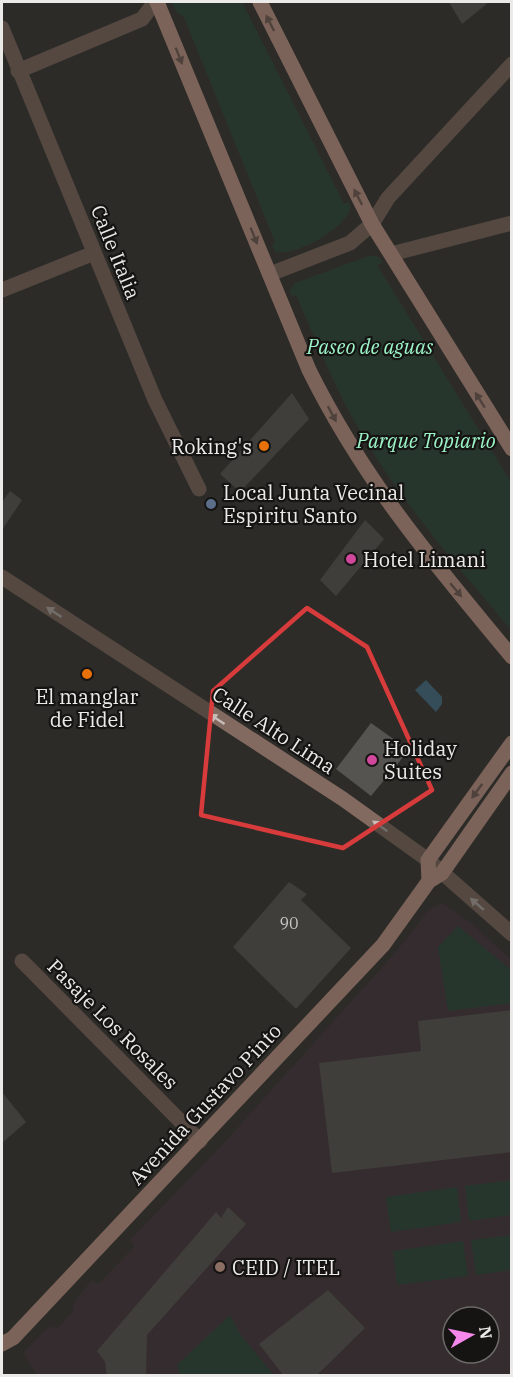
<svg xmlns="http://www.w3.org/2000/svg" width="513" height="1377" font-family="'IBM Plex Serif',serif">
  <style>
    .education { fill: #3e2d38; fill-rule: evenodd }
    .green { fill: #1f4332 }
    .water { fill: #3d7595 }
    .building { fill: #565450 }
    .lines { fill: none; stroke-linecap: round; stroke-linejoin: round }
    .minor { stroke: #836a61; stroke-width: 15 }
    .major { stroke: #daa794; stroke-width: 15 }
    .oneway { fill: #785e54 }
    .oneway2 { fill: #c7bdb9 }
    .marked { fill: none; stroke: #d83b3b; stroke-width: 4.5; stroke-linejoin: round }
    .food-dot { fill: #e8710a; stroke: #151413; stroke-width: 2 }
    .service-dot { fill: #5c6f8a; stroke: #151413; stroke-width: 2 }
    .hotel-dot { fill: #d1479c; stroke: #151413; stroke-width: 2 }
    .education-dot { fill: #8d6e63; stroke: #151413; stroke-width: 2 }
    .labels { text-anchor: middle; dominant-baseline: central; stroke-width: 4.5; stroke-linejoin: round; paint-order: stroke }
    .number-label { font-size: 16px; fill: #c6c4c2 }
    .street-label { font-size: 20px; fill: #ebeae8; stroke: #151413 }
    .park-label { font-size: 20px; font-style: italic; fill: #9cf5c8; stroke: #151413 }
    .poi-label { font-size: 20px; fill: #ebeae8; stroke: #151413; text-anchor: start }
  </style>
  <rect width="100%" height="100%" fill="#2d2c28"/>
  <!-- education -->
  <path class="education" d="M442,903L472,924L511,960V1375L38,1376L25,1356V1351L48,1327L58,1328L73,1311L74,1302L92,1280L98,1284L135,1246L130,1240L221,1146L395,953L430,909ZM453,1317H489V1353H453Z"/>
  <!-- green -->
  <path class="green" d="M172,2H242L344,204L348,202L351,207C344,230 298,255 276,252L272,245L275,242L184,17L177,12Z
    M369,256H377L383,262L377,265L511,482V630C454,562 394,494 351,415C330,376 314,336 296,295L291,296L290,290L295,283Z
    M458,926L511,970V1003L448,1011L438,947Z
    M511,1180V1215L469,1221L465,1186Z
    M457,1187L461,1222L391,1232L386,1197Z
    M511,1235V1270L476,1275L471,1240Z
    M463,1241L468,1276L397,1285L393,1251Z
    M230,1315L240,1334L274,1375H180L177,1365Z"/>
  <!-- water -->
  <path class="water" d="M426,680L442,697V704L436,712L415,690Z"/>
  <!-- building -->
  <path class="building" d="M449,2H489L462,24Z
    M292,393L309,419L240,492L220,474Z
    M10,491L22,500L2,530V502Z
    M365,520L384,539L336,596L320,580Z
    M371,723L409,750L371,796L336,769Z
    M289,882L307,894L301,900L351,948L296,1009L233,947Z
    M512,1010V1152L332,1173L319,1063L421,1051L418,1021Z
    M2,1092L26,1122L2,1143Z
    M228,1207L246,1224L147,1335L146,1376H107L105,1362L97,1351L216,1212L221,1218Z
    M328,1290L365,1328L316,1376H284L259,1344Z"/>
  <g class="lines">
    <!-- minor -->
    <path class="minor" d="M2,28L155,400L199,489
      M18,71L142,19L155,2
      M391,254L512,223
      M270,274L350,243L372,224L388,198L512,64
      M2,290L94,253
      M2,577L343,799L428,860L512,934
      M22,961L200,1141"/>
    <!-- major -->
    <path class="major" d="M157,2L309,370C364,481 433,562 512,657
      M260,2L372,224L512,449
      M429,881L428,860L512,743
      M2,1344L13,1338L383,945L429,881L442,873L512,773"/>
  </g>
  <!-- one-way arrows -->
  <defs><path id="oneway-solid" d="M-6-.8H1V-3.2L6.5 0L1 3.2V.8H-6Z" transform="scale(1.5)"/></defs>
  <g class="oneway">
    <use href="#oneway-solid" transform="translate(270 23) rotate(-117)"/>
    <use href="#oneway-solid" transform="translate(179 56) rotate(68)"/>
    <use href="#oneway-solid" transform="translate(358 197) rotate(-117)"/>
    <use href="#oneway-solid" transform="translate(254 236) rotate(68)"/>
    <use href="#oneway-solid" transform="translate(480 400) rotate(-122)"/>
    <use href="#oneway-solid" transform="translate(332 414) rotate(62)"/>
    <use href="#oneway-solid" transform="translate(456 590) rotate(50)"/>
    <use href="#oneway-solid" transform="translate(477 791) rotate(126)"/>
  </g>
  <g class="oneway2">
    <use href="#oneway-solid" transform="translate(54 612) rotate(-147)"/>
    <use href="#oneway-solid" transform="translate(217 719) rotate(-147)"/>
    <use href="#oneway-solid" transform="translate(380 826) rotate(-145)"/>
    <use href="#oneway-solid" transform="translate(477 904) rotate(-139)"/>
  </g>
  <!-- marked area -->
  <path d="M0 0H513V1377H0ZM307,608L367,647L432,790L343,848L201,815L213,691Z" fill="#2d2c28" fill-opacity=".55" fill-rule="evenodd"/>
  <path class="marked" d="M307,608L367,647L432,790L343,848L201,815L213,691Z"/>
  <!-- markers -->
  <g class="food-dot">
    <circle cx="264" cy="446" r="6"/>
    <circle cx="87" cy="674" r="6"/>
  </g>
  <circle class="service-dot" cx="211" cy="504" r="6"/>
  <g class="hotel-dot">
    <circle cx="351" cy="559" r="6"/>
    <circle cx="372" cy="760" r="6"/>
  </g>
  <circle class="education-dot" cx="220" cy="1267" r="6"/>
  <g class="labels">
    <!-- number labels -->
    <g class="number-label">
      <text x="289" y="923">90</text>
    </g>
    <!-- street labels -->
    <g class="street-label">
      <text transform="translate(116 252) rotate(68)">Calle Italia</text>
      <text transform="translate(274 730) rotate(33)">Calle Alto Lima</text>
      <text transform="translate(113 1024) rotate(45)">Pasaje Los Rosales</text>
      <text transform="translate(205 1104) rotate(-47)">Avenida Gustavo Pinto</text>
    </g>
    <!-- park labels -->
    <g class="park-label">
      <text x="370" y="346">Paseo de aguas</text>
      <text x="426" y="440">Parque Topiario</text>
    </g>
    <!-- poi labels -->
    <g class="poi-label">
      <text x="252" y="446" text-anchor="end">Roking's</text>
      <text x="223" y="492">Local Junta Vecinal<tspan x="223" dy="23">Espiritu Santo</tspan></text>
      <text x="363" y="559">Hotel Limani</text>
      <text x="87" y="696" text-anchor="middle">El manglar<tspan x="87" dy="23">de Fidel</tspan></text>
      <text x="384" y="748">Holiday<tspan x="384" dy="23">Suites</tspan></text>
      <text x="232" y="1267">CEID / ITEL</text>
    </g>
  </g>
  <!-- border -->
  <rect width="513" height="1377" fill="none" stroke="#ebeae8" stroke-width="6"/>
  <!-- north arrow -->
  <g transform="translate(471 1335) rotate(81)"><circle r="28" fill="#151413" stroke="#6b6a68" stroke-width="1.5"/>
  <path d="M0-4.5L10 22L0 15L-10 22Z" fill="#f688ec"/>
  <text y="-9" font-size="16" font-weight="bold" text-anchor="middle" fill="#ebeae8">N</text>
  </g>
</svg>
